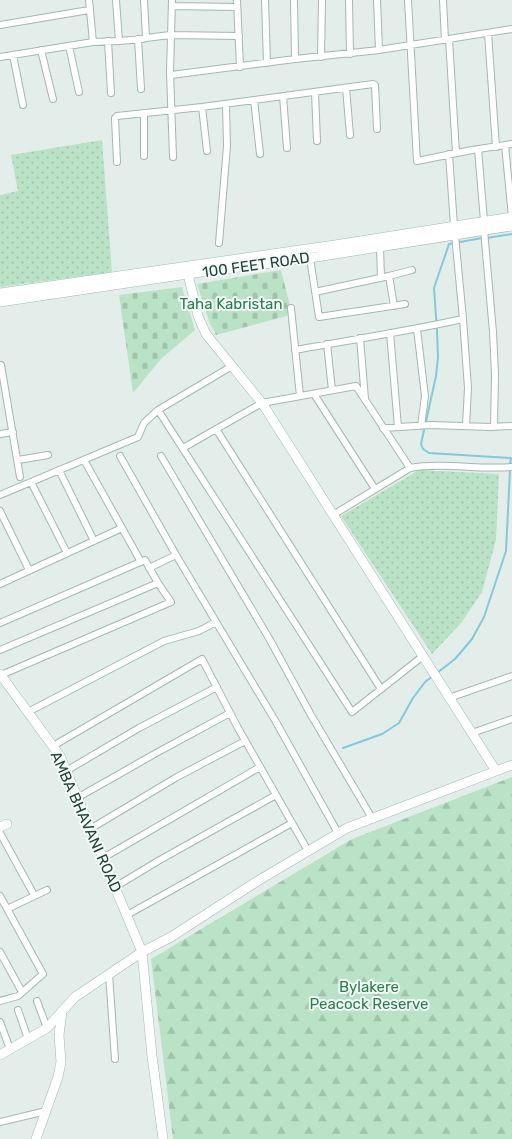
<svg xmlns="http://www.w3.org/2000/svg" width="512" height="1139" font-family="Rubik,sans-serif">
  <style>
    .grass { fill: url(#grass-dots) }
    .forest { fill: url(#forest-firs) }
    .cemetery { fill: url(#cemetery-stones) }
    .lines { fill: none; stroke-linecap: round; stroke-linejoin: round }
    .stream { stroke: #85c8d9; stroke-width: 2 }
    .street-casing { stroke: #a5b7b2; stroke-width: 8 }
    .secondary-casing { stroke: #a0bbb3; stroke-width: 10 }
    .street { stroke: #fff; stroke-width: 6 }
    .secondary { stroke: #fff; stroke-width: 9 }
    .labels { text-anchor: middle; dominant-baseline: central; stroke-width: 4; stroke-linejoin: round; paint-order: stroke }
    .street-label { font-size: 15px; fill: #20423b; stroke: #f4faf7 }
    .park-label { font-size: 15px; fill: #267e4c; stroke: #f4faf7 }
  </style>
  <defs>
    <pattern id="grass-dots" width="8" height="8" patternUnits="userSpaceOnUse" patternTransform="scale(1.25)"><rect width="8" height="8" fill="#bae2c6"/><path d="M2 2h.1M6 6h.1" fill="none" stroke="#a0c3ab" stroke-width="1.8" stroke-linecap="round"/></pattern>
    <pattern id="forest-firs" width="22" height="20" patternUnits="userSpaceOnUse" patternTransform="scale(1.25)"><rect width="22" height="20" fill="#bae2c6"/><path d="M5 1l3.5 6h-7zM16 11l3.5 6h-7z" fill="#a0c3ab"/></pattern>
    <pattern id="cemetery-stones" width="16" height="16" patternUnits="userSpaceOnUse" patternTransform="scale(1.25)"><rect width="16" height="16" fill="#bae2c6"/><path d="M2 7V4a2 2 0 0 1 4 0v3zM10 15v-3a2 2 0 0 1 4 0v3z" fill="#a0c3ab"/></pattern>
  </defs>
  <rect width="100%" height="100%" fill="#e3eeea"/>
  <!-- grass -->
  <path class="grass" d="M102,140L112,272L0,287V195L18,191L11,155Z
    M419,470L499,474L496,540L482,592L461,623L432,654L341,516Z"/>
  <!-- forest -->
  <path class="forest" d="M512,777V1139H173L151,959L352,839Z"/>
  <!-- cemetery -->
  <path class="cemetery" d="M281,270L290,306L287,316L216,335L209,321L197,284Z
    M182,287L195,330L161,359L133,393L119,295Z"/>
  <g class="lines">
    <!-- stream -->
    <path class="stream" d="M482,238L449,244L434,288L437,331L438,357L436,376L421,444L423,449L429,453L511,458L510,465
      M487,238L512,234
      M437,673L455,659L472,639L484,617L506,551L510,470
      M343,748L382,734L399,723L413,698L425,682L433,676"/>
    <defs>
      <path id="street" d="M89,0L93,42
        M116,0L119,41L143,39L146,38L144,0
        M172,0L170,72L173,157
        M237,0L240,67
        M265,0L267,63
        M294,0L295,59
        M349,0L350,54
        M377,0L379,50
        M408,0L417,161L472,150L512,144
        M443,0L445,40
        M172,6L237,7
        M0,25L89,10
        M488,33L496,147
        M146,38L170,35L239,36
        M138,39L141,89
        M449,39L456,153
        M108,41L111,93
        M69,46L79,92
        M41,50L53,99
        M13,55L23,105
        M0,57L93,42L119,41
        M321,57L322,0
        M171,75L295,59L379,50L512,29
        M346,88L350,135
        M315,92L317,141
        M283,96L287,148
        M254,100L260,154
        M202,107L207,151
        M144,113V156
        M505,145L512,217
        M478,149L484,221
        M449,154L454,226
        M117,162L115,118L117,116L202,107L373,84L375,85L377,129
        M484,230L493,332L495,374L494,427
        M219,243L227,146L226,104
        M380,246L381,278
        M310,258L319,317L405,304
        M389,276L412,270
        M315,292L389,276L394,306
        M291,308L300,396
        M463,319L468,388L466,426
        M417,329L425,396L421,426
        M390,333L398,427
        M360,338L365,399
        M327,344L332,390
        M295,350C351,340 408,331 463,319L455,235
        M1,365L20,477
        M314,394L375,489
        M158,410L352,712L423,656
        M383,428L431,425L491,427L512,426
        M216,429L381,689
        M0,434L13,432
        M183,448L262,403L356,386L410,468
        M120,456L176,555L149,568
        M161,456L270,640L311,715L372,818
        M18,460L48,455
        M84,460L141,562
        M59,470L94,541
        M31,482L67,553
        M0,495L138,437L144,423L158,410L232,366
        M0,511L29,570
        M333,515L410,468C443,462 478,470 512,467
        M176,555L276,722L338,833
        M0,584L122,528
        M0,623L145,560L158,583L171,602L1,675
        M0,650L158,583
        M449,698L512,676
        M28,712L164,641L199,631L216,622
        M472,733L512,719
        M53,746L202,659L238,728L308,851
        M66,771L139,728L217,687
        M77,798L158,752L230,713
        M90,829L177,777L245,741
        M0,833L34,895
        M103,858L260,767
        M115,887L158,861L276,795
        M0,896L43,974L18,996L0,1001
        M7,909L47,890
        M127,915L292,823
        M0,952L22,992
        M109,974L115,1059
        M37,1001L47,1028
        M18,1010L28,1039
        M0,1022L10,1049
        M0,1122L46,1111"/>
      <path id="secondary" d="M188,274L198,316L206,334L262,403L496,771
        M0,293L335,245L512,217
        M0,302L201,272L310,258L512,226
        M0,674L60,756L142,952L152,1056L163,1139
        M0,827L7,824
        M0,1055L47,1028L75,997L142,952L171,937L256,882L347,828L512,765
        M36,1139L58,1077L61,1062L59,1035L62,1011"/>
    </defs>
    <!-- street casing -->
    <use href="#street" class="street-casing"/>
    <!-- secondary casing -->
    <use href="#secondary" class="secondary-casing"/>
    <!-- street -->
    <use href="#street" class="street"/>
    <!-- secondary -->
    <use href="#secondary" class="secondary"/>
  </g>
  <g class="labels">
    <!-- street labels -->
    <g class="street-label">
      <text transform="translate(256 265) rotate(-8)">100 FEET ROAD</text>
      <text transform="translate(86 822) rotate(66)">AMBA BHAVANI ROAD</text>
    </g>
    <!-- park labels -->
    <g class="park-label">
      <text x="231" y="304">Taha Kabristan</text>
      <text x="369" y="987">Bylakere<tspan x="369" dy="17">Peacock Reserve</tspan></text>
    </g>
  </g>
</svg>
